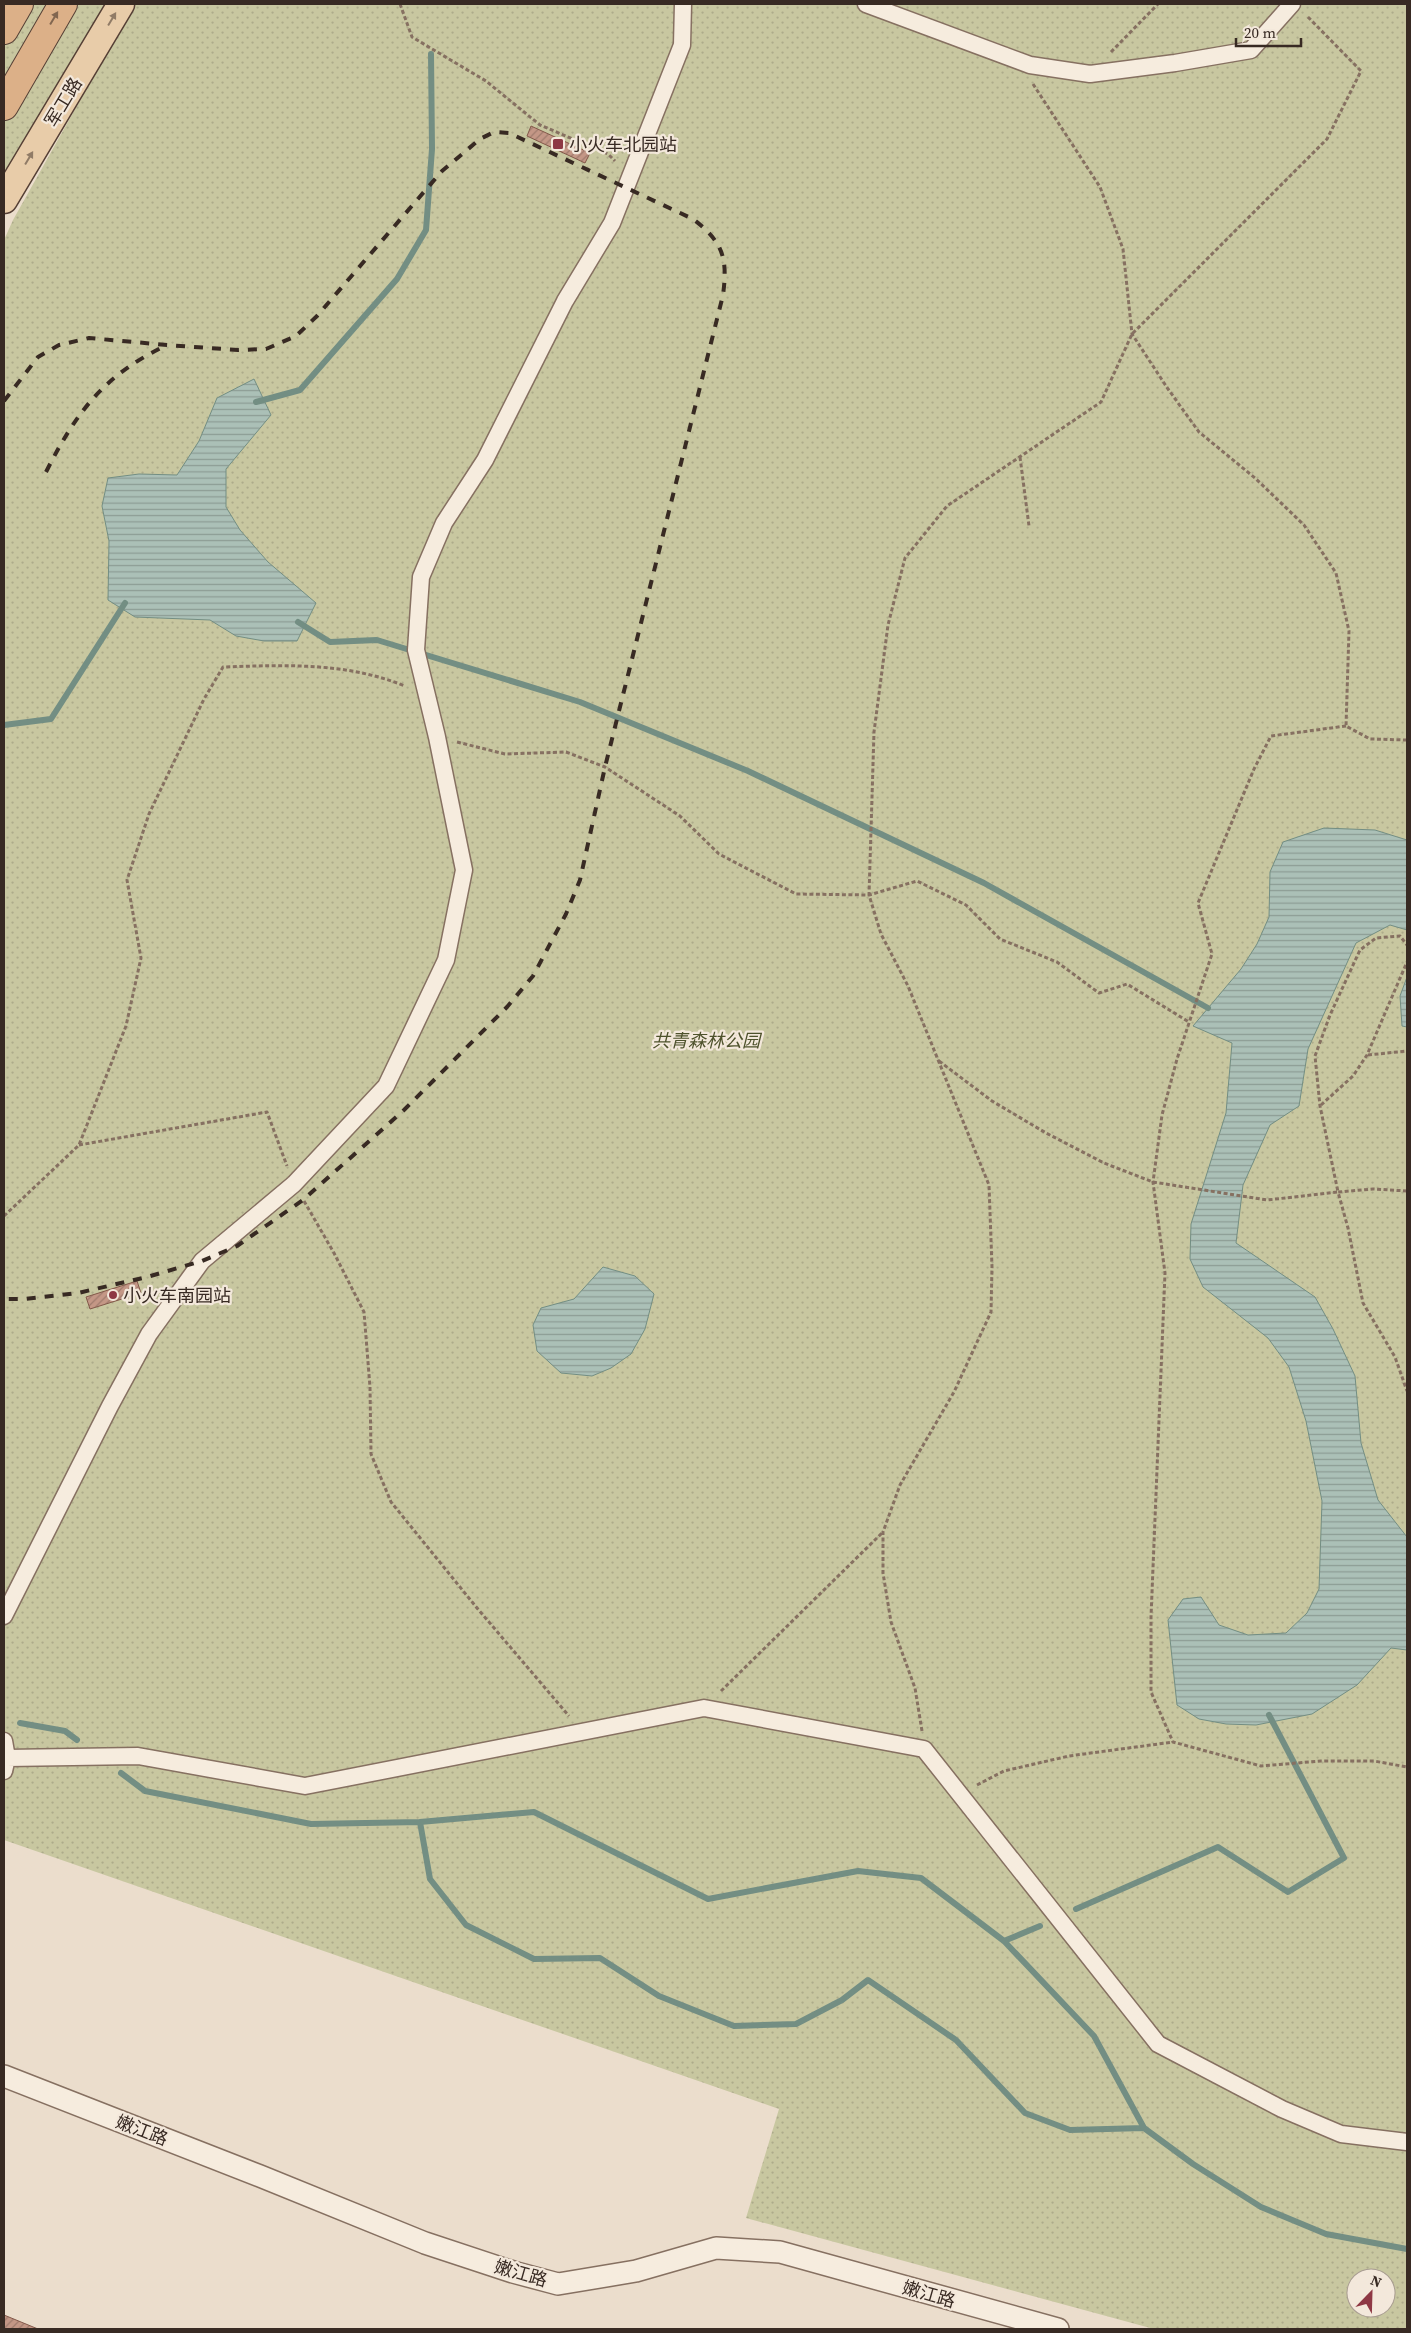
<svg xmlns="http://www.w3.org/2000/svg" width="1411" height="2333" font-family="'Source Serif 4','Noto Sans SC',serif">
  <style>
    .grass { fill: url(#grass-dots); fill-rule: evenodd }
    .water { fill: url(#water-rules); stroke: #738e83 }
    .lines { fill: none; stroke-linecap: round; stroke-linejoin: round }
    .stream { stroke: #738e83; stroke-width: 6 }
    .building { fill: url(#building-hatch); stroke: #83594a }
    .minor-casing { stroke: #867061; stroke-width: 19 }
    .tertiary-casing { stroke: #867061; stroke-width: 24 }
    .primary-casing { stroke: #553f35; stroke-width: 29 }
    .trunk-casing { stroke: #553f35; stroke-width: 30 }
    .path { stroke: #867061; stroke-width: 3; stroke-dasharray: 4 2.5; stroke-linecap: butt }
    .minor { stroke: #f6ecde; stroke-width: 16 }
    .tertiary { stroke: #f6ecde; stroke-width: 21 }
    .primary { stroke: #e8cca9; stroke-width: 26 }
    .trunk { stroke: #dcb088; stroke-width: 28 }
    .rail { stroke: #382a23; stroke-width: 4; stroke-dasharray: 9 9; stroke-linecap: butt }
    .oneway { fill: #826650 }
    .oneway2 { fill: #907b66 }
    .poi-dot { fill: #8e3844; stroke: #f3e8db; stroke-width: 2 }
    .labels { text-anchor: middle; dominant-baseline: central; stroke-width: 4.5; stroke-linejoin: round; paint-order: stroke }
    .street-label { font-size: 18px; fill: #382a23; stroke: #f3e8db }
    .poi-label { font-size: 18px; fill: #382a23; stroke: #f3e8db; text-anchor: start }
    .park-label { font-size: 18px; font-style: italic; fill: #4e522c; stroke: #f3e8db }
  </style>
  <defs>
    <pattern id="grass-dots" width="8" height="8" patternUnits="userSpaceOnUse" patternTransform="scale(1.25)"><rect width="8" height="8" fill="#c8c7a0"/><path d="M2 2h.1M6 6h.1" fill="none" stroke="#adab8a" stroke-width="1.8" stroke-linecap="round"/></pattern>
    <pattern id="water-rules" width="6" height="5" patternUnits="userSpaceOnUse" patternTransform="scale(1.25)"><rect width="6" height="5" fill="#abc0b7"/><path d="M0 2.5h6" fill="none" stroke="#8c9c94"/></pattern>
    <pattern id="building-hatch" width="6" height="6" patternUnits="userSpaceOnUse" patternTransform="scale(1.25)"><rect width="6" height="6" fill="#c49786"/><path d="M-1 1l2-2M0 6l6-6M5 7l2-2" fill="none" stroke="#a07b6d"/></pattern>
  </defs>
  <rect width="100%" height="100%" fill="#ebddcc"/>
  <!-- grass -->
  <path class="grass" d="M29,4H105L4,175V47Z
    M134,4H1407V2329H1154L746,2218L779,2109L4,1840V240L13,220ZM1356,2278H1386V2308H1356Z"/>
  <!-- water -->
  <path class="water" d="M254,379L271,415L226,469V507L240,530L268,562L316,603L297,641H264L236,636L210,620L135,617L108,600L109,541L102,506L108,478L139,474L177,475L199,441L217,398Z
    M1324,828L1375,830L1407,840V930L1390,925L1356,943L1308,1049L1299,1106L1270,1125L1243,1185L1236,1243L1315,1297L1333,1329L1355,1376L1361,1443L1378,1500L1407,1537V1650L1391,1648L1357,1685L1312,1714L1256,1725L1226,1724L1199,1719L1177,1705L1168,1620L1183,1599L1201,1597L1219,1625L1248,1635L1286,1633L1307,1613L1319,1589L1322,1501L1306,1421L1289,1367L1268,1338L1203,1287L1190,1259L1191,1224L1226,1113L1232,1043L1193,1026L1241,969L1257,944L1269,917L1270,872L1283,842Z
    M1407,977V1027L1402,1026L1400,996Z
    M603,1267L635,1276L654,1294L645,1329L631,1354L611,1368L592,1376L561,1373L537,1351L533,1325L541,1308L574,1299Z"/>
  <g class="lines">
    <!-- stream -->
    <path class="stream" d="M256,402L300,390L397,279L426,230L432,149L431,54
      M298,622L330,642L377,640L580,702L748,771L984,883L1208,1008
      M4,725L51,719L125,603
      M20,1723L65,1731L77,1740
      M121,1773L145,1791L311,1824L420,1822L534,1812L708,1899L858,1871L921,1878L1004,1941L1040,1926
      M420,1822L430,1879L466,1925L534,1959L600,1958L659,1996L734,2026L796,2024L842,2000L868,1980L956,2040L1025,2113L1070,2130L1144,2128L1193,2164L1261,2207L1326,2234L1407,2249
      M1076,1909L1218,1847L1288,1892L1344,1858L1269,1715
      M1004,1941L1094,2036L1144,2128"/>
  </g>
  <!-- building -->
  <path class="building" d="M531,126L590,153L585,163L527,136Z
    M137,1281L141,1293L90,1309L86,1297Z
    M4,2315L38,2329H4Z"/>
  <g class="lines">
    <defs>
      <path id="minor" d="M866,4L1030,65L1090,74L1175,63L1251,50L1292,4
        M4,1616L110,1406L149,1334L202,1261L294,1184L386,1086L446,960L464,870L437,737L416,650L421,577L444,523L485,460L565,301L612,223L682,45L683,4
        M4,1741L7,1758L4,1771
        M7,1758L138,1756L305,1786L704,1708L924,1749L1158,2044L1282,2109L1341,2134L1407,2142"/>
      <path id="tertiary" d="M4,2076L260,2176L425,2243L513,2272L558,2284L636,2271L716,2248L780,2252L1058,2329"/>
      <path id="primary" d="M4,200L121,4"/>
      <path id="trunk" d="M4,30L19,4
        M4,106L63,4"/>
    </defs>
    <!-- minor casing -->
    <use href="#minor" class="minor-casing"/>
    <!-- tertiary casing -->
    <use href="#tertiary" class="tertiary-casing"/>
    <!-- primary casing -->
    <use href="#primary" class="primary-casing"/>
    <!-- trunk casing -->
    <use href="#trunk" class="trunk-casing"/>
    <!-- path -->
    <path class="path" d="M400,4L412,37L486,81L540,125L608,154L615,161
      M1111,52L1158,4
      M1033,84L1100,187L1123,249L1132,334L1168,389L1199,432L1255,478L1304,525L1336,573L1349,631L1346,726L1370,739L1407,740
      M1020,457L1029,526
      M1346,726L1271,736L1254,769L1198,903L1212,954L1177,1059L1162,1115L1153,1182L1165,1273L1151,1617V1692L1173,1742L1261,1766L1321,1761H1374L1407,1767
      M457,742L505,754L566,752L605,767L680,816L719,854L796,894L869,895L917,881L966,905L1000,939L1057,962L1099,993L1127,984L1189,1022
      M1368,1055L1407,1051
      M939,1061L992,1101L1046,1133L1104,1163L1153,1182L1267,1200L1338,1192L1320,1106L1315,1056L1330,1015L1360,950L1376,938L1400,936L1407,945
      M1321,1105L1353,1076L1367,1055L1407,962
      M79,1145L267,1112L287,1166
      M1407,1191L1373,1189L1338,1192L1348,1228L1363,1303L1395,1357L1407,1391
      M304,1201L334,1253L364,1312L370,1387L371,1454L391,1502L477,1608L569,1716
      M4,1216L79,1145L126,1026L141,958L127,880L149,814L204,699L223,667C287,665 345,662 405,686
      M721,1691L882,1533
      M922,1731L915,1688L891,1622L883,1573V1532L900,1485L954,1392L991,1312L992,1267L989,1185L908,986L881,934L869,895L874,732L888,625L905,558L947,506L1101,402L1132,334L1327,139L1361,71L1307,16
      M977,1785L1004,1771L1069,1756L1173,1742"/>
    <!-- minor -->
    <use href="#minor" class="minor"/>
    <!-- tertiary -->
    <use href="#tertiary" class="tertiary"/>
    <!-- primary -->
    <use href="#primary" class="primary"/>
    <!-- trunk -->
    <use href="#trunk" class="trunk"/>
    <!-- rail -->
    <path class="rail" d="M4,401L38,357L59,345L89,338L167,345L238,350L266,349L296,336L317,316L442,171L480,139L494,132L509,133L693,219C723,242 728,258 723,295L605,767L580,880L566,914L533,976L507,1007L404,1110L303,1200L237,1246L202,1261L147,1277L78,1293L24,1299H4
      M46,472C77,411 104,375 167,345"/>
  </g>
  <!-- one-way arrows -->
  <defs><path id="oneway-solid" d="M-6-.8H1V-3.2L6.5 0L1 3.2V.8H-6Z" transform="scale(1.25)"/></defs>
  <use class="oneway" href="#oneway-solid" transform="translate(54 18) rotate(-59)"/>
  <g class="oneway2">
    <use href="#oneway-solid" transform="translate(112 19) rotate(-59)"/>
    <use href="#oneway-solid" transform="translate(29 158) rotate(-59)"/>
  </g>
  <!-- markers -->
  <g class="poi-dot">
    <rect x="552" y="138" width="12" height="12" rx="2.5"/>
    <circle cx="113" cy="1295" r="5"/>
  </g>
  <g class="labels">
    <!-- street labels -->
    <g class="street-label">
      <text transform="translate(63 102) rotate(-59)">军工路</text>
      <text transform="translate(142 2130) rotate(21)">嫩江路</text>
      <text transform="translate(521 2273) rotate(16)">嫩江路</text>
      <text transform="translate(929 2294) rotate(16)">嫩江路</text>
    </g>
    <!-- poi labels -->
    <g class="poi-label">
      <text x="569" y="144">小火车北园站</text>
      <text x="123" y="1295">小火车南园站</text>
    </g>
    <!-- park labels -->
    <g class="park-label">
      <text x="706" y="1040">共青森林公园</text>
    </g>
  </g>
  <!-- border -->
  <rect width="1411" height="2333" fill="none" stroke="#382a23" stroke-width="10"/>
  <!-- north arrow -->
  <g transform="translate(1371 2293) rotate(23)"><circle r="24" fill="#f3e8db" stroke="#a89c91"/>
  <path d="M0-4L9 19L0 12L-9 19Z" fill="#8e3844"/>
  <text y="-8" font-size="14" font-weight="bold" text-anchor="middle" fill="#382a23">N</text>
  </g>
  <!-- scale -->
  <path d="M1236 38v8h65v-8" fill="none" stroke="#382a23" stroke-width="2.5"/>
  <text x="1244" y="38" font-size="15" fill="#382a23" stroke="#f3e8db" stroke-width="4" paint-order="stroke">20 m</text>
</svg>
